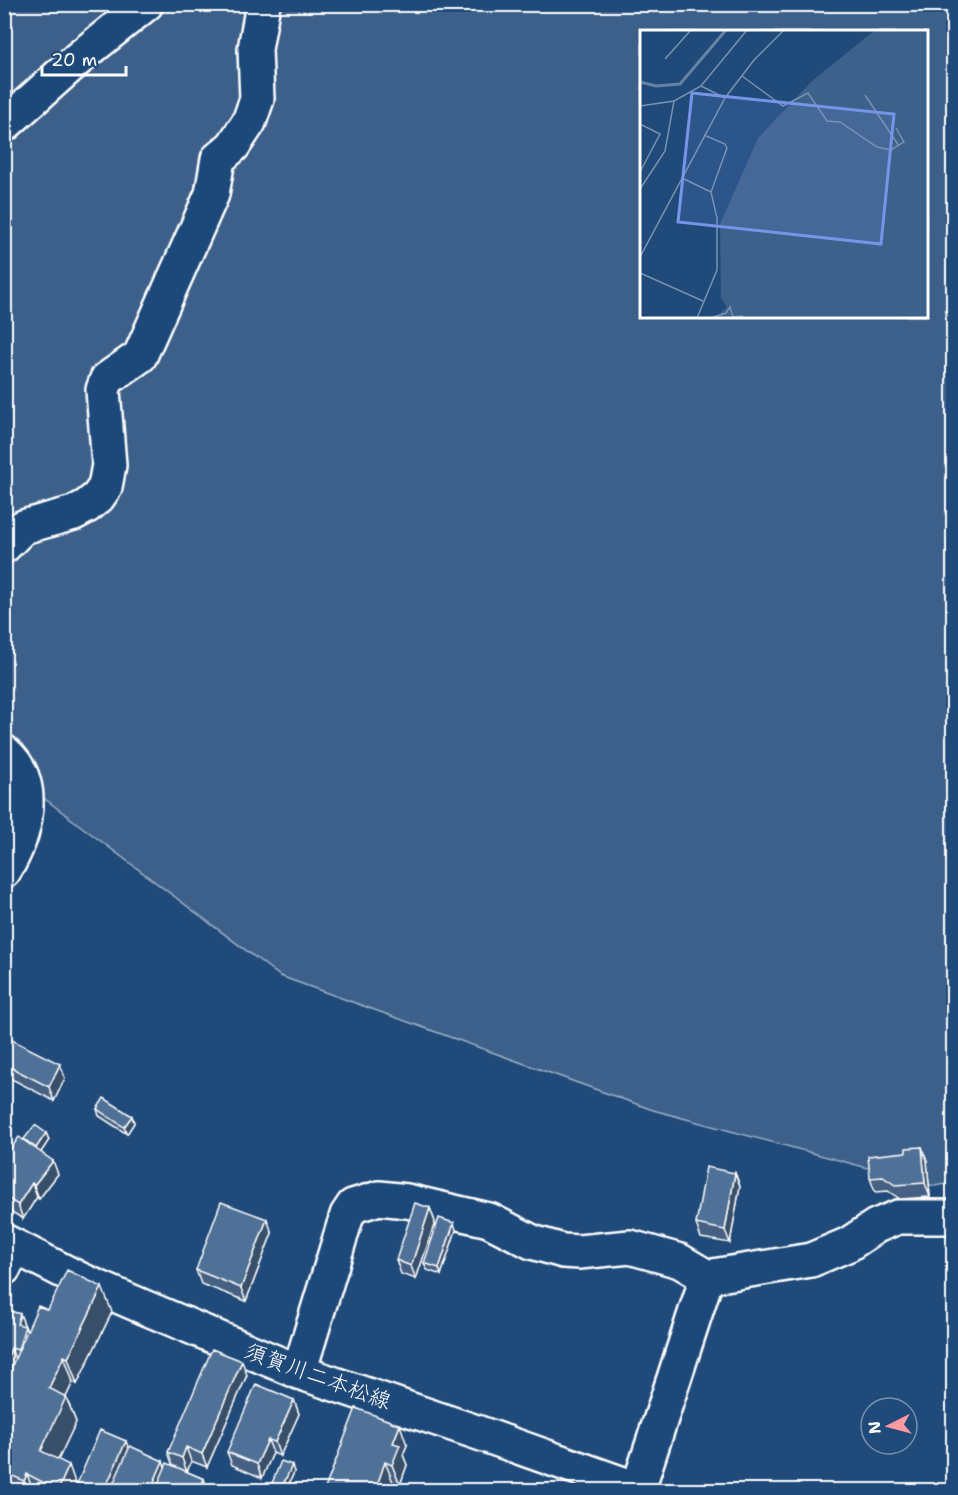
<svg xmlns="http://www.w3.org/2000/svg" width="958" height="1495" font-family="'Shantell Sans','Klee One',sans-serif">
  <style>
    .green { fill: #3c618b; stroke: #9eb0c5; stroke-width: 1.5; fill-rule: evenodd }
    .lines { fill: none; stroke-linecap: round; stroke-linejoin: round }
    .street-casing { stroke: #fff; stroke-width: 38 }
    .secondary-casing { stroke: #fff; stroke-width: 38 }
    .street { stroke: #1f4a7a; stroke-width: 33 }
    .secondary { stroke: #1f4a7a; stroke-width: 33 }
    .wall { fill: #456182; stroke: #fff; stroke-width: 1.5 }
    .shaded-wall { fill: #384f6a; stroke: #fff; stroke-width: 1.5 }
    .building { fill: #507197; stroke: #fff; stroke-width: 1.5 }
    .labels { text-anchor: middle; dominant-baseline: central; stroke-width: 6; stroke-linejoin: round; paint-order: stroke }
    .street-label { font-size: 22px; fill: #fff; stroke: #1f4a7a }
    .inset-river { fill: none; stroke: #6583a4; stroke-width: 3 }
    .inset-road { fill: none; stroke: #7992af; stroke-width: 1.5 }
    .view { fill: #7795e8; fill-opacity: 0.15; stroke: #7795e8; stroke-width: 3 }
    .inset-edge { fill: none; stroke: #fff; stroke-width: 3 }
  </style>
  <rect width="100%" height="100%" fill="#1f4a7a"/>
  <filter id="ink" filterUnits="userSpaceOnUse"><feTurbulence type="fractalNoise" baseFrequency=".0167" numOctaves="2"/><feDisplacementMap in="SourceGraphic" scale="12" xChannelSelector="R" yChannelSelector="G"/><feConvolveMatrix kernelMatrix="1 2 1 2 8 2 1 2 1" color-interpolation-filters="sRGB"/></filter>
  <g filter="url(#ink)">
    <!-- green -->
    <path class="green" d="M4,5H953V1183L934,1186L653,1110L280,976L5,769ZM642,32H926V316H642Z"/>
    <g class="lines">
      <defs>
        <path id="street" d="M4,125L80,57L146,4
          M4,546L23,527L74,513L87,506L98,497L105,487L109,465L103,390L107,379L140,356L212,194L218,159L233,146L249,122L257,99L255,49L263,4
          M4,752C40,782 26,836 4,871
          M4,1268L14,1247
          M299,1372L347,1215L353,1206L379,1198L407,1201L489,1220L532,1242L563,1251L579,1252L630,1247L680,1261L707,1277L811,1260L849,1244L876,1226L898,1217H954
          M638,1489L707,1277"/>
        <path id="secondary" d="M4,1241L81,1280L146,1308L299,1372L479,1433L640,1490"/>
      </defs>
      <!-- street casing -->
      <use href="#street" class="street-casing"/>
      <!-- secondary casing -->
      <use href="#secondary" class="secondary-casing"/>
      <!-- street -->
      <use href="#street" class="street"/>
      <!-- secondary -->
      <use href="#secondary" class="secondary"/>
    </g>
    <!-- wall -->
    <path class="wall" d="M4,1036L65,1078L54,1101L8,1077L4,1085Z
      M97,1109L132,1116L134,1123L127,1134L99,1116Z
      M46,1133L49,1140L41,1152L58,1174L39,1199L37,1197L23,1219L4,1207V1158L25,1141Z
      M922,1147L927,1161L930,1197L900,1199L888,1191L875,1192L870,1178L906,1152Z
      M735,1173L740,1186L730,1243L701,1238L696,1224Z
      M430,1208L435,1222L416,1279L401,1274L396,1260Z
      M456,1230L441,1275L427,1270L424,1263Z
      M272,1233L246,1301L201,1284L196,1270Z
      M4,1309L20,1314L27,1331L48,1310L112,1312L77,1384L73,1382L66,1397L76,1422L58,1460L76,1485L129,1449L165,1467L173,1466L168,1452L247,1375L207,1467L191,1461L187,1472L204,1479L208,1491H9L4,1479Z
      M294,1400L299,1414L280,1456L273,1453L262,1478L232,1465L227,1452Z
      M407,1445L403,1455L407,1465L400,1485L393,1482L390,1491H324Z
      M294,1472L286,1491H277L274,1490L272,1483Z"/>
    <!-- shaded-wall -->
    <path class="shaded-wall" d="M60,1064L65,1078L54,1101L49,1087Z
      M4,1067L8,1077L4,1085Z
      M132,1116L134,1123L127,1134L124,1127Z
      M46,1133L49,1140L39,1155L36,1148Z
      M922,1147L927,1161L930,1197L925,1183Z
      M53,1161L58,1174L39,1199L34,1185Z
      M735,1173L740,1186L730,1243L725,1230Z
      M32,1183L37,1197L23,1219L18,1205Z
      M430,1208L435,1222L416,1279L411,1266Z
      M267,1219L272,1233L246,1301L241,1288Z
      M454,1223L456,1230L441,1275L439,1268Z
      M102,1287L112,1312L77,1384L68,1358Z
      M20,1314L30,1340L18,1350L17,1324Z
      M11,1348L16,1362L11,1379L6,1365Z
      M64,1356L73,1382L66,1397L76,1422L50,1477L41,1451L49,1388Z
      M242,1361L247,1375L207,1467L202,1454Z
      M294,1400L299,1414L280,1456L275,1442Z
      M400,1425L407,1445L403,1455L407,1465L400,1485L392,1465L393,1443Z
      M268,1440L273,1453L262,1478L257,1464Z
      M126,1441L131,1455L115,1491H104Z
      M186,1447L191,1461L187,1472L182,1458Z
      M163,1461L168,1475L161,1491H150Z
      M385,1462L393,1482L390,1491H375Z
      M69,1465L78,1491H58V1490Z
      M292,1465L294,1472L286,1491H284L282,1487Z
      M27,1474L33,1491H28L24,1481Z
      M204,1479L208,1491H199Z"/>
    <!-- building -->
    <path class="building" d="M4,1036L60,1064L49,1087L4,1064Z
      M104,1098L132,1116L124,1127L97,1109Z
      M35,1125L46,1133L36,1148L24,1139Z
      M19,1137L53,1161L34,1185L32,1183L18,1205L4,1196V1158Z
      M922,1147L925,1183L895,1185L883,1177L870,1178L868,1156L906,1152V1148Z
      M706,1167L735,1173L725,1230L696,1224Z
      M221,1202L267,1219L241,1288L196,1270Z
      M415,1203L430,1208L411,1266L396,1260Z
      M439,1218L454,1223L439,1268L424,1263Z
      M67,1270L102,1287L68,1358L64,1356L49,1388L66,1397L41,1451L69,1465L58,1490L27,1474L24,1481L4,1472V1465L8,1457L4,1456V1374L7,1368L10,1370L38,1306L48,1310Z
      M4,1309L20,1314L17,1324L25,1326L18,1350L11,1348L6,1365H4Z
      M212,1349L242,1361L202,1454L186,1447L182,1458L168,1452Z
      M256,1384L294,1400L275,1442L268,1440L257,1464L227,1452Z
      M356,1408L400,1425L393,1443L400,1445L392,1465L385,1462L375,1491H349L342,1488L341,1491H324Z
      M100,1430L126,1441L104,1491H74Z
      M130,1446L163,1461L150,1491H110Z
      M281,1461L292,1465L282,1487L272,1483Z
      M167,1463L204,1479L199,1491H155Z"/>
  </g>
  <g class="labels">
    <!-- street labels -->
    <g class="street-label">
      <text transform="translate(318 1376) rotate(20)">須賀川二本松線</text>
    </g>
  </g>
  <!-- overview -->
  <g transform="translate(640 30)">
    <rect width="288" height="288" fill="#1f4a7a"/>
    <path d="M235,0H288V288H75L87,277L81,268L80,194L118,108L172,51Z" fill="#3c618b"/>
    <path class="inset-river" d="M0,52L16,56L40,54L86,0"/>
    <path class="inset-road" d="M25,29L51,0M102,46L143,76L168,63L187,91L200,92L237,117L251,120L264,112L256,98M61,56L85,68M225,65L259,116M0,76L34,71L61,56L107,0M0,94L20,104L0,142M44,149L71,162M0,159L25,121L34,71M0,227L85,68L114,30L144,0M0,243L63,271M57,288L77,240V188L71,162L87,118L85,114L64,105M70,288L86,283L90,277L93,287L103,286"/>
    <path class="view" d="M52,63L254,84L241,214L38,192Z"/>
    <rect width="288" height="288" class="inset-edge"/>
  </g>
  <!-- margin -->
  <rect width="958" height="1495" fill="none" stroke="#1f4a7a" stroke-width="24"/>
  <rect x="12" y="12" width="934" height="1471" fill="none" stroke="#fff" stroke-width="2" filter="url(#ink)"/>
  <!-- north arrow -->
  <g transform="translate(889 1426) rotate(264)"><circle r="28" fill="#1f4a7a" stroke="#7992af" stroke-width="1.5"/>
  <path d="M0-4.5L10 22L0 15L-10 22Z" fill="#ff9aa2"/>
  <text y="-9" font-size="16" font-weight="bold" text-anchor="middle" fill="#ffffff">N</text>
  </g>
  <!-- scale -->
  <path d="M42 66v9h84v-9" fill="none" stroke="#ffffff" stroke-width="3"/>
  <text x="51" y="66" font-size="18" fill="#ffffff" stroke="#1f4a7a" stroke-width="4.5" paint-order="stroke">20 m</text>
</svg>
